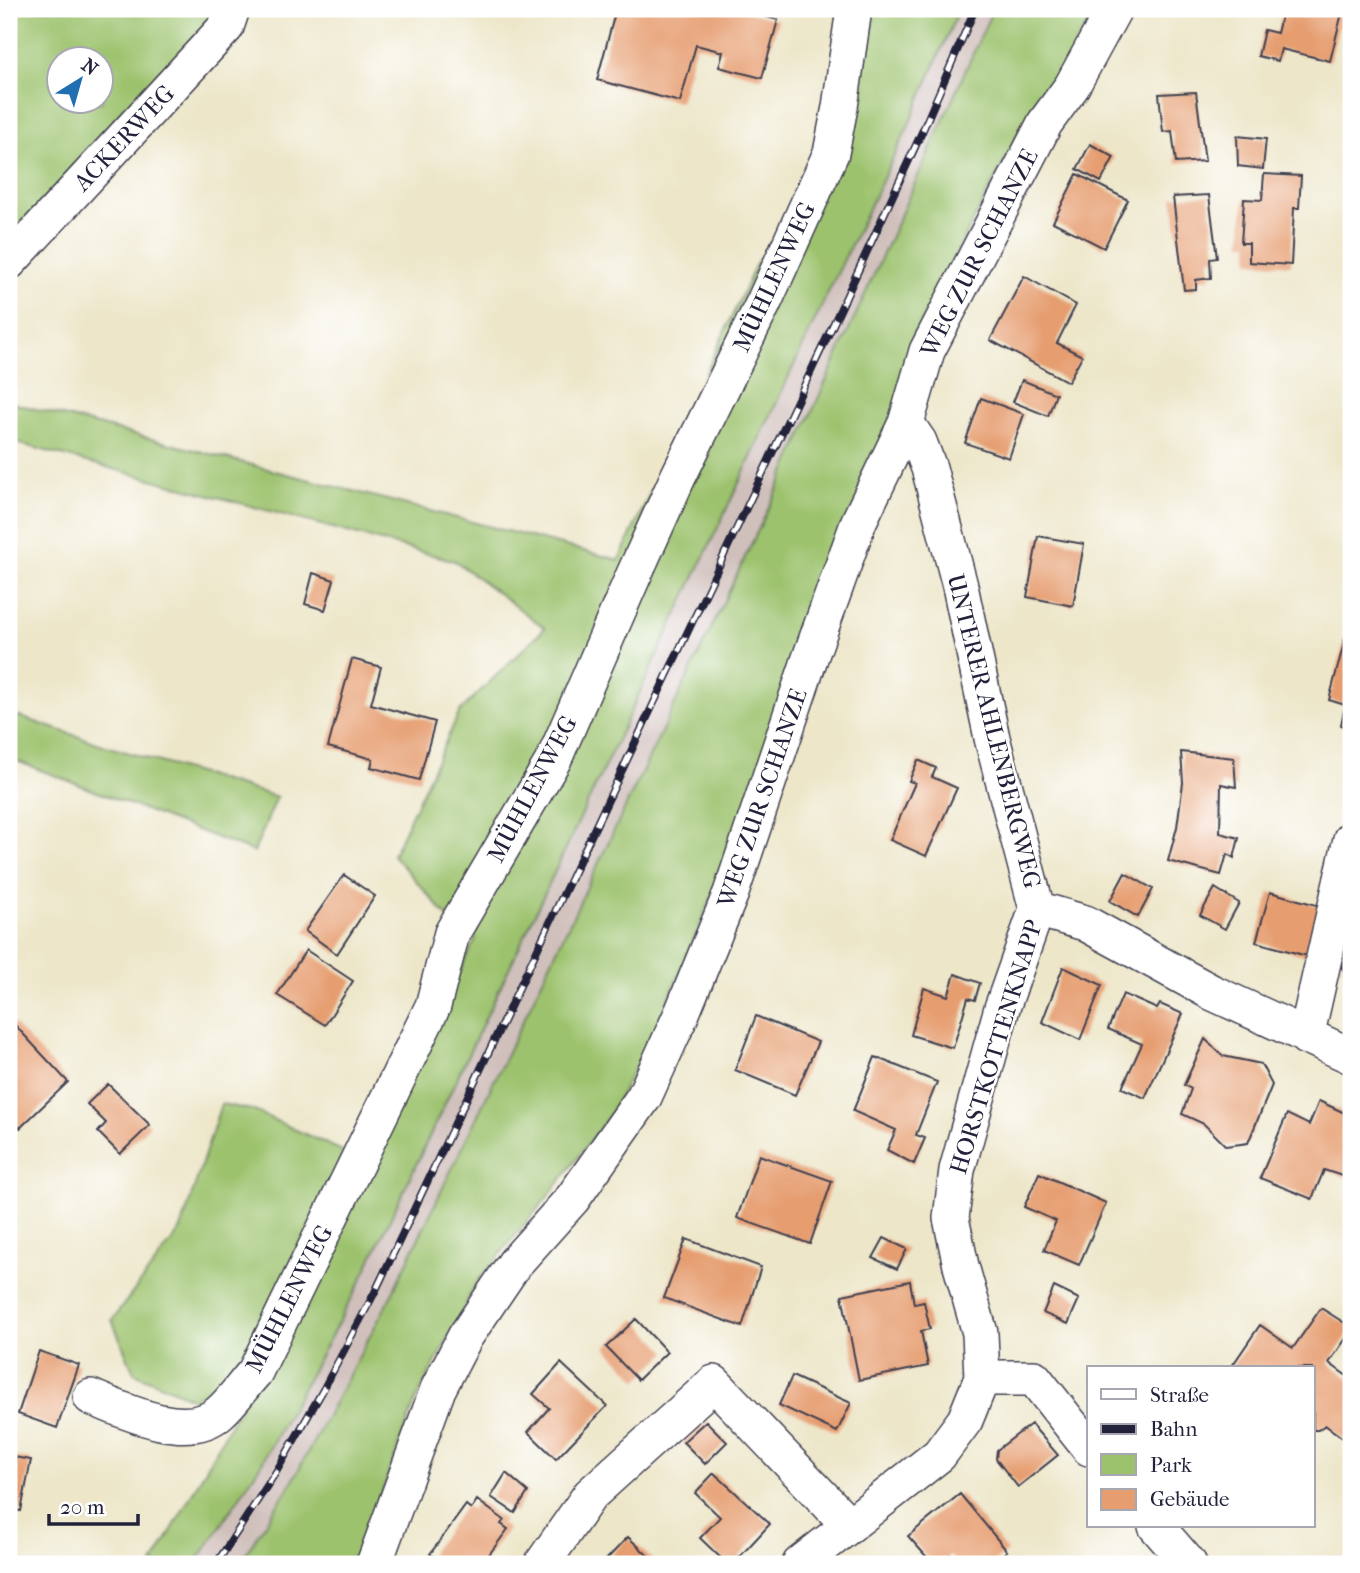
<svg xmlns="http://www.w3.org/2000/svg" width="1360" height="1573" font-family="'IM FELL French Canon',serif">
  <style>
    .industrial { fill: #d0c0bc }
    .green { fill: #9cc26d; stroke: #5f7254; stroke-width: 2; fill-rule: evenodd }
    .building { fill: #e69e71 }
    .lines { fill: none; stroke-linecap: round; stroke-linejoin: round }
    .minor-casing { stroke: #403f50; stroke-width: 38 }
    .minor { stroke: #fff; stroke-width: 35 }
    .rail-casing { stroke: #22223b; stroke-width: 8 }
    .rail { stroke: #fff; stroke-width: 5; stroke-dasharray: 16; stroke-linecap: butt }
    .labels { text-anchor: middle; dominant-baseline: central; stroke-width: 5; stroke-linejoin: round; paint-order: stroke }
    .street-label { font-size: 24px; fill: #22223b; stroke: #fff }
  </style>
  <rect width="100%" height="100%" fill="#fff"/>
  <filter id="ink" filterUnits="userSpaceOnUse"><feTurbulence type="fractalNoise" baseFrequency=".0143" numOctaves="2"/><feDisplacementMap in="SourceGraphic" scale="14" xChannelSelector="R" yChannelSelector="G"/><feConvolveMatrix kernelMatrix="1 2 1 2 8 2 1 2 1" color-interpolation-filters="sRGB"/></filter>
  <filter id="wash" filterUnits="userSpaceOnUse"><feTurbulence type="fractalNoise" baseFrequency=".00686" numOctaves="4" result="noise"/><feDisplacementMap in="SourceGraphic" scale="28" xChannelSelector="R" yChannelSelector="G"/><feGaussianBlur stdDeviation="1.57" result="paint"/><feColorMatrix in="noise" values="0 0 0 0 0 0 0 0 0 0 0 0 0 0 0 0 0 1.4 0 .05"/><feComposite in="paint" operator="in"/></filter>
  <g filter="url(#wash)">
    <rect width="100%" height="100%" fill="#ede6c9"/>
    <!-- industrial -->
    <path class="industrial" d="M959,9H993L774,497L389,1300L292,1482L240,1562L239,1564H194L209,1544L261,1464L359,1285L738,485L823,303L908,127Z"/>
    <!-- green -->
    <path class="green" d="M9,9H217L197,40L9,250ZM60,60H102V102H60Z
      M865,9H959L908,127L823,303L738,485L359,1285L261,1464L209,1544L194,1564H153L234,1418L368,1159L476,938L451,921L393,855L460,711L545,628L455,561L9,441V402L619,560L758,260L789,269Z
      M993,9H1096L1056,81L1031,110L916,331L901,392L728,858L656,1029L610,1114L552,1192L477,1282L416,1400L358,1556L327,1564H239L292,1482L389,1300L774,497Z
      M9,713L103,745L277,797L254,852L9,758Z
      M221,1104L252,1110L347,1153L248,1367L194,1399L134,1373L112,1320L181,1229Z"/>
    <g id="blocks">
      <!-- building -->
      <path class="building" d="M616,9H737L778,20L762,78L719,67L723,52L696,45L680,102L597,80Z
        M1283,9H1343L1330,61L1281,49L1278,61L1258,56L1264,30L1277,33Z
        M1196,92L1205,161L1176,163L1172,131L1163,132L1159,94Z
        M1237,136L1266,139L1263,169L1238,166Z
        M1090,144L1114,157L1101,182L1077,169Z
        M1077,174L1128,200L1104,248L1053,222Z
        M1264,174L1301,176L1299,208H1294L1291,265L1249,262V243H1241L1244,199L1262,200Z
        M1209,195L1217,258L1210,259L1211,278L1196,280V289L1184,290L1173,197Z
        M1024,276L1076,305L1057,343L1082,356L1068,382L990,340Z
        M1022,380L1056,394L1048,416L1013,402Z
        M981,398L1024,414L1009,458L965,443Z
        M1038,536L1084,544L1073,606L1027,597Z
        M313,573L334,580L325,610L305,604Z
        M1345,639L1351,641V729L1341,725L1345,705L1329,700Z
        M352,659L381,667L371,704L435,722L419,780L371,767L373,759L328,747Z
        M1181,752L1234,758L1236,787L1221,784L1220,833L1239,838L1234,858L1227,854L1221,875L1168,861L1177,827L1183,783Z
        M918,760L936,768L932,777L957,788L926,856L890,840L915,783L909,781Z
        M1125,873L1153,889L1138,917L1110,901Z
        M344,875L375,896L337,954L305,931Z
        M1215,888L1239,903L1225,929L1200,915Z
        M1270,892L1320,906L1307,956L1256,942Z
        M1351,939V979L1342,968L1344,955L1350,950L1346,942Z
        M306,950L353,981L325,1025L277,995Z
        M1063,967L1102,985L1080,1040L1042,1022Z
        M955,974L980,983L975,1000L968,998L953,1048L911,1035L924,988L948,996Z
        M1123,994L1157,1009L1160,1004L1183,1014L1145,1098L1122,1088L1142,1044L1108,1029Z
        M756,1016L818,1042L795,1095L735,1070Z
        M12,1022L68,1082L20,1128L9,1116V1025Z
        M1205,1039L1223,1056L1261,1064L1272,1085L1248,1143L1226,1146L1204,1124L1182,1114L1191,1089L1184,1085Z
        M875,1057L937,1082L916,1135L925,1138L914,1164L887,1150L896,1130L853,1111Z
        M108,1084L150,1125L120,1154L98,1132L106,1123L87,1104Z
        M1319,1101L1351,1116V1161L1345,1177L1324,1170L1312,1199L1260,1178L1287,1114L1309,1125Z
        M759,1155L832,1181L810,1244L737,1218Z
        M1039,1173L1106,1203L1079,1265L1044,1250L1056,1221L1024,1207Z
        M884,1238L907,1249L897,1269L873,1258Z
        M686,1239L761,1267L742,1327L664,1298Z
        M910,1281L914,1304L924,1302L930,1329L921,1331L928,1366L859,1380L842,1295Z
        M1054,1287L1079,1299L1068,1324L1043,1313Z
        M1321,1308L1351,1327V1331L1329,1363L1351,1379V1444L1325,1425L1318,1430H1313V1368H1235L1232,1366L1260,1325L1293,1348Z
        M636,1319L667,1352L638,1380L606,1347Z
        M39,1351L79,1365L57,1428L18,1414Z
        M561,1363L607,1406L556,1459L528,1432L549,1408L533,1394Z
        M792,1376L851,1403L837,1432L779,1405Z
        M706,1421L727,1442L705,1464L683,1442Z
        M1031,1424L1058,1455L1018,1487L996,1459L997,1450Z
        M9,1456L31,1460L21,1511L9,1509Z
        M506,1473L528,1492L515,1513L491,1497Z
        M714,1473L770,1524L733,1564H727L700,1538L720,1517L695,1493Z
        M960,1494L1007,1551L992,1564H956L950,1555L940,1564H933L908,1536Z
        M477,1500L504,1520L501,1524L508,1529L482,1564H445L430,1554L466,1505L471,1509Z
        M628,1537L657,1564H602Z"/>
    </g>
  </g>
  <g filter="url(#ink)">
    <use href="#blocks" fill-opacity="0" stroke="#403f50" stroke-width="2"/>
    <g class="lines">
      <defs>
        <path id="minor" d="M9,262L226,27L232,9
          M906,423L919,442L929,468L960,586L992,738L1037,909
          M1037,909L1085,923L1211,992L1351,1056
          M1306,1037L1351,839
          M982,1378H1034L1089,1448
          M91,1397C124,1411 187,1441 219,1413C232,1402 243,1385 255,1372L433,1006L452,933L554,759L632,579L678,477L764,302L831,153L840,107L854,9
          M1156,1526L1189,1564
          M374,1564L438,1389L465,1337L515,1263L573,1198L644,1097L682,1013L731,893L810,658L859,521L906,423L927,351L1045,123L1072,86L1114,9
          M542,1564L590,1495L714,1383L849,1525
          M800,1564L939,1455L965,1420L982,1378L980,1333L961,1266L951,1218L957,1170L1002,1008L1037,909"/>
      </defs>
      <!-- minor casing -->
      <use href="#minor" class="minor-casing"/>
      <!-- minor -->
      <use href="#minor" class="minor"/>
      <defs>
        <path id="rail" d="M216,1564L276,1472L323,1390L375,1292L840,310L922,132L975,9"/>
      </defs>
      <!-- rail casing -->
      <use href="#rail" class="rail-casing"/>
      <!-- rail -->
      <use href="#rail" class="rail"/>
    </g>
  </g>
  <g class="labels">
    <!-- street labels -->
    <g class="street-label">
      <text transform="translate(124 138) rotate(-47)">ACKERWEG</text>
      <text transform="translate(979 253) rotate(-63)">WEG ZUR SCHANZE</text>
      <text transform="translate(774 277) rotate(-65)">MÜHLENWEG</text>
      <text transform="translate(994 731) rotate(76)">UNTERER AHLENBERGWEG</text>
      <text transform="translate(532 789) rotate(-62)">MÜHLENWEG</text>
      <text transform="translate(762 798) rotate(-71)">WEG ZUR SCHANZE</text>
      <text transform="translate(996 1047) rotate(-73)">HORSTKOTTENKNAPP</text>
      <text transform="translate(289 1299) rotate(-63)">MÜHLENWEG</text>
    </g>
  </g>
  <!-- margin -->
  <rect width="1360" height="1573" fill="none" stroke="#fff" stroke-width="35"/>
  <!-- legend -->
  <rect x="1087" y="1366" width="228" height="161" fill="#ffffff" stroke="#a7a7b1" stroke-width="2"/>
  <rect x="1101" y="1389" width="35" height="10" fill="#ffffff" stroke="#a7a7b1" stroke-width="2"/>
  <text x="1150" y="1402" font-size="21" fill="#22223b">Straße</text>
  <rect x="1101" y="1424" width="35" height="10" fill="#22223b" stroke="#a7a7b1" stroke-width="2"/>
  <text x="1150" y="1436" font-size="21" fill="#22223b">Bahn</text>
  <rect x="1101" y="1454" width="35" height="21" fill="#9cc26d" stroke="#a7a7b1" stroke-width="2"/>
  <text x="1150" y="1472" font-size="21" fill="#22223b">Park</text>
  <rect x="1101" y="1489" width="35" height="21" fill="#e69e71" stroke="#a7a7b1" stroke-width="2"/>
  <text x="1150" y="1506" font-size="21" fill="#22223b">Gebäude</text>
  <!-- north arrow -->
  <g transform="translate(80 80) rotate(37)"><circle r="33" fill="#ffffff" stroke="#a7a7b1" stroke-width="2"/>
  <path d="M0-5L12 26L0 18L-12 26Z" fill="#1f6fb2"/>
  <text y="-10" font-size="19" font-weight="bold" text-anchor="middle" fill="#22223b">N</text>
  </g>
  <!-- scale -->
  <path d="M49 1514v10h89v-10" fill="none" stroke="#22223b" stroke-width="3.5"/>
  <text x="60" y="1514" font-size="21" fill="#22223b" stroke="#ffffff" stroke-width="5" paint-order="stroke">20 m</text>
</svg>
